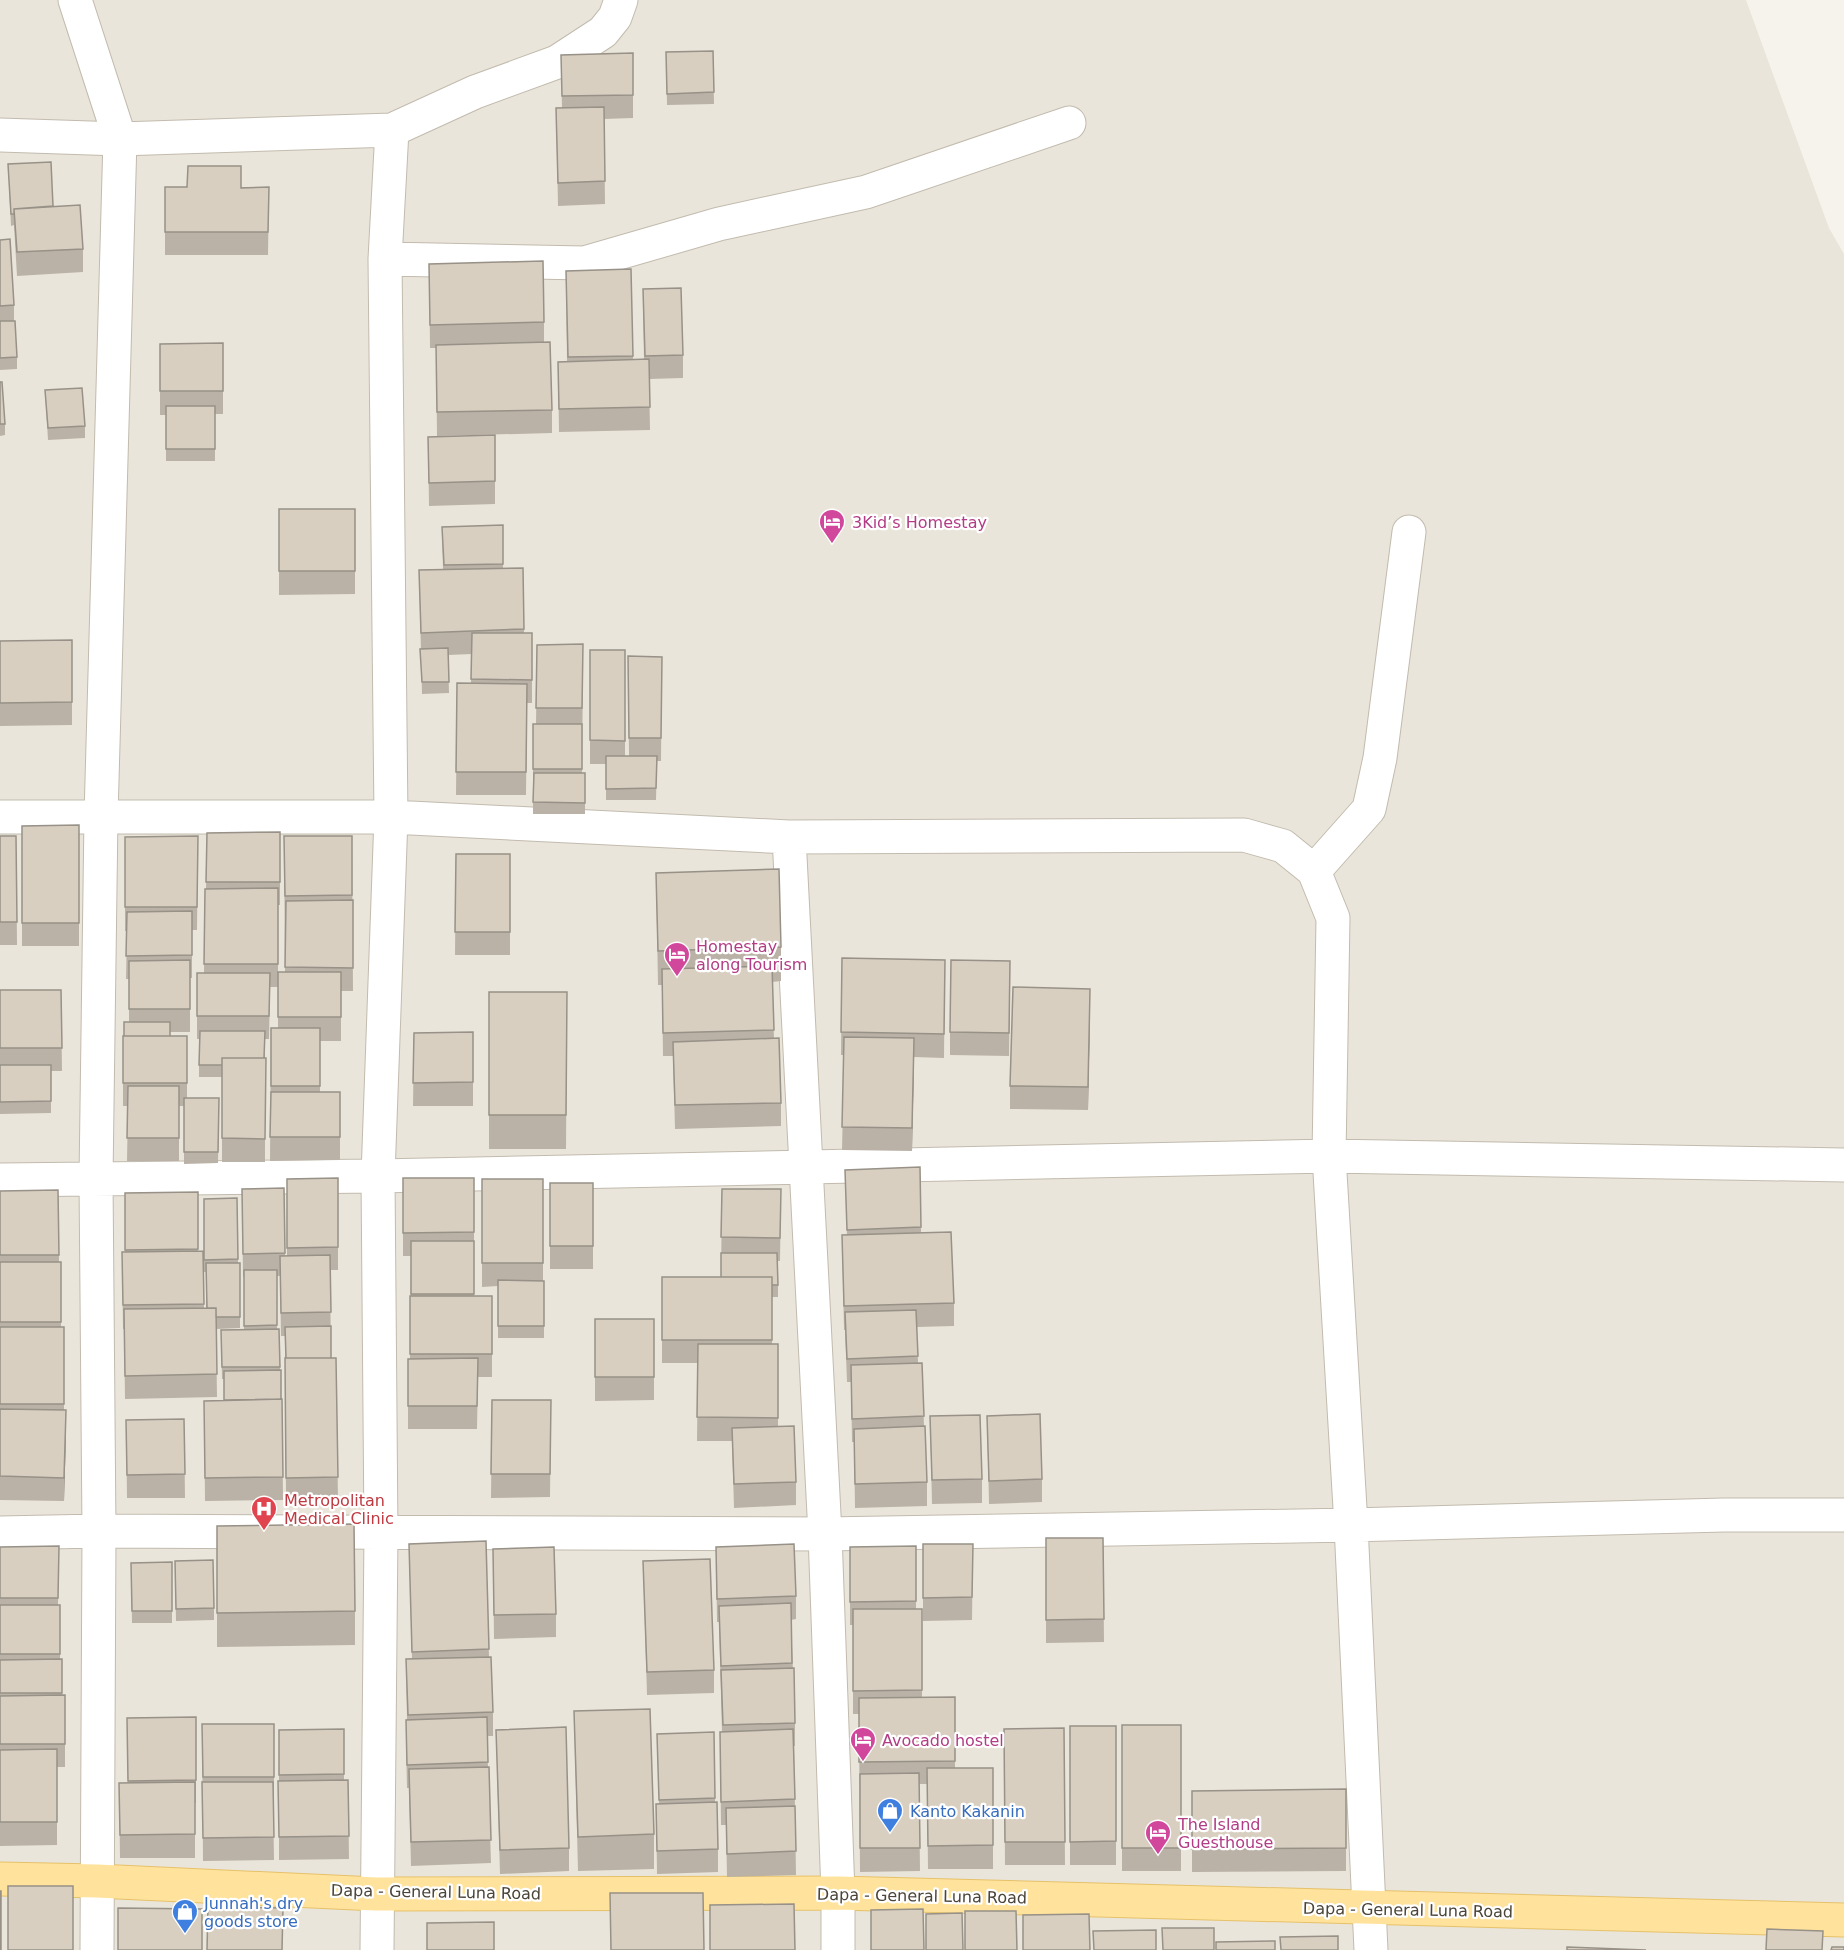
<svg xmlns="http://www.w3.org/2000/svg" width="1844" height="1950" font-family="'DejaVu Sans',sans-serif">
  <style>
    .residential { fill: #eae5da }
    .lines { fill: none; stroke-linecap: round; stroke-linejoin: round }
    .minor-casing { stroke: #c2bbae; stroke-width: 35 }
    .major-casing { stroke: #e6c16a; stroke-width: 35 }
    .minor { stroke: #fff; stroke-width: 33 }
    .major { stroke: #ffe39c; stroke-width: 33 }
    .wall { fill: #bab2a6 }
    .shaded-wall { fill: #979187 }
    .building { fill: #d8cfc1; stroke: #979187; stroke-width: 1.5 }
    .labels { text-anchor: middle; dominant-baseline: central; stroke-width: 4.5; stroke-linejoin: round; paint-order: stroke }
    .hotel-label { font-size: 16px; fill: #b23c85; stroke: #fff; text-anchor: start }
    .health-label { font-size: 16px; fill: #be3a42; stroke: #fff; text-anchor: start }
    .shop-label { font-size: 16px; fill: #366cbe; stroke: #fff; text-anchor: start }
    .street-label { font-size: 16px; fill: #4b4439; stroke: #fff }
  </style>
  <rect width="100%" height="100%" fill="#f6f3ec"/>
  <!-- residential -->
  <path class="residential" d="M0,0H1746L1829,228L1844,254V1950H0Z"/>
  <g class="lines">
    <defs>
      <path id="minor" d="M75,0L120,139L101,816L96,1179L99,1531L97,1950
        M0,135L120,139L392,130L475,92L557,62L603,32L615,17L621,0
        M385,259L584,263L719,224L866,192L1069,123
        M0,817H391L789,837L1244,835L1283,846L1314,871L1333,918L1329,1156L1351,1525L1371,1950
        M789,837L825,1534L838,1893V1950
        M1314,871L1369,809L1380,758L1409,532
        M0,1180L378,1176L1329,1156L1844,1165
        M0,1533L99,1531L825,1534L1351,1525L1724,1515H1844
        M377,1950L381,1533L378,1176L391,817L385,259L392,130"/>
      <path id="major" d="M0,1879L97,1881L376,1894L838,1893L1844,1920"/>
    </defs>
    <!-- minor casing -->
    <use href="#minor" class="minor-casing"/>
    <!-- major casing -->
    <use href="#major" class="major-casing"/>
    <!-- minor -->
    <use href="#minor" class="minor"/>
    <!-- major -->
    <use href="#major" class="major"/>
  </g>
  <!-- wall -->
  <path class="wall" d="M713,51L714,104L667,105L666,52Z
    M633,53V118L604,119L605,204L558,206L556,108H562L561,55Z
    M8,164L53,206L83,249V272L17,276L14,225L11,226Z
    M165,187H269L268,255H165Z
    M0,240L14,305V321L17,357V369L0,370Z
    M429,264L544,322V342L552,410V433L437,436L436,348H430Z
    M631,269L633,360H644L643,289L683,355V378L649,379L650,430L559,432L558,362L567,361L566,271Z
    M223,343V414H215V461H166V415H160V344Z
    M0,382L5,424V435L0,436Z
    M45,390L85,426V438L48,440Z
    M495,435V504L429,506L428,437Z
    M279,509H355V594L279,595Z
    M503,525V568H523L524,633H532V703H527L526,795H456L457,683H471L472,654L448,655L449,693L422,694L419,570L443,569L442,527Z
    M72,640V725L0,726V641Z
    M537,645L583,668L582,773H585V814H533V724H536Z
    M590,650H625V756H629L628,656L662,657L661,761H657L656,800H606V764H590Z
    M79,825V946H22V826Z
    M280,832V905H278V987H270L269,1039H265V1162H222V1077H199V1039H197V973H204L205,889H206L207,833Z
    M0,836H16L17,945H0Z
    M198,836L197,930H192V978H190V1032H170V1036H187V1098H219L218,1163L184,1164V1106H179V1161H127L128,1106H123V1036L129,1022V979H126L127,931H125V837Z
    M284,836H352L353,991H341V1041H320V1092H340V1160L270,1161L271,1028H278V972H285Z
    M456,854H510V955H455Z
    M656,873L781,947V981L772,982L774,1038L781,1103V1126L675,1129L673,1056H663L662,985H658Z
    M842,958L945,960L944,1058L914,1057L912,1151L842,1150L844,1055H841Z
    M1010,985L1009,1056L950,1055V1032Z
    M0,990H61L62,1071H51V1113L0,1114Z
    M489,992H567L566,1149H489Z
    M1090,1012L1088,1110L1010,1109V1086Z
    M473,1032V1106H413L414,1033Z
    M920,1167L921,1233L954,1303V1326L917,1327L918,1363H922L924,1427L927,1482V1506L855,1508L854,1442H852L851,1382H847L845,1330H844L842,1235H847L845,1170Z
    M338,1178V1270H330L331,1358H336L338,1500L286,1501L285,1336H281L280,1276H277V1329H279L280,1370L281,1399H282L283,1500L205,1501L204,1401L224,1400V1379H222L221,1330H244V1277H243L242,1189L284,1188L285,1256H287V1179Z
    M403,1178H474V1296H492V1377H478L477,1429H408V1359H410L411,1256H403Z
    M482,1179H543V1281H544V1338H498V1286L482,1287Z
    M550,1183H593V1269H550Z
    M722,1189H781L780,1261H778V1297H772V1344H778V1426L796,1482V1505L734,1508L732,1441H697L698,1363H662V1277H721Z
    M58,1190L59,1262H61V1327H64V1410L66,1433L64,1501L0,1500V1191Z
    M198,1192V1251H203L204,1308H206V1272H204V1199L237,1198L238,1263H240V1328L216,1329L217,1397L125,1399L124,1329H123L122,1252H125V1193Z
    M595,1319H654V1400L595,1401Z
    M492,1400H551L550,1497L491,1498Z
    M930,1416L982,1479V1503L932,1504Z
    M987,1416L1042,1479V1502L989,1504Z
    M184,1419L185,1498H127L126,1420Z
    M217,1526L355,1611V1645L217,1647Z
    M1046,1538H1103L1104,1642L1046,1643Z
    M486,1541L489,1657L493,1712V1736H487L491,1863L411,1866L409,1788H407L406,1743V1720H407L406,1659H412L409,1544Z
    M923,1544H973L972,1620L923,1621Z
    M59,1546L58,1605H60V1660L62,1659V1695H65V1767H57V1845L0,1846V1547Z
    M916,1546V1609H922V1697H955V1768H993V1869H928L927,1784H919L920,1871L860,1872L859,1714H853V1625H850V1547Z
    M716,1547L796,1596V1619L791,1620L795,1723V1746H794L796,1875L727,1877L726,1825H721L720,1732H722L719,1622H717Z
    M493,1549L556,1614V1637L494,1639Z
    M175,1561L214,1608V1620L176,1621Z
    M643,1561L714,1670V1693L647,1695Z
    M172,1562V1623H132L131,1563Z
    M574,1711L654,1834V1869L578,1871Z
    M196,1717V1803H195V1858H120L119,1783H128L127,1718Z
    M202,1724H274V1800H273L274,1860L203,1861Z
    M1122,1725H1181V1871H1122Z
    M1070,1726H1116V1865H1070Z
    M1064,1728L1065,1865H1005L1004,1729Z
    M344,1729V1780H348L349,1859L279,1860V1730Z
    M496,1730L569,1848V1871L500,1874Z
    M714,1732L715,1802L718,1849V1872L657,1874L656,1804H659L657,1734Z
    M1346,1789V1871L1192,1872V1791Z"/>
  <!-- shaded-wall -->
  <path class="shaded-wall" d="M1090,989V1012L1088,1110V1087Z
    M914,1038V1061L912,1151V1128Z
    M66,1410V1433L64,1501V1478Z"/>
  <!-- building -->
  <path class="building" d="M713,51L714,92L667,94L666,52Z
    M633,53V95L562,96L561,55Z
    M604,107L605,181L558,183L556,108Z
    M51,162L53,206L14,209V214H11L8,164Z
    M188,166H241V188L269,187L268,232H165V187H187Z
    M80,205L83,249L17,252L14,209Z
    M10,239L14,305L0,306V240Z
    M543,261L544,322L430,325L429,264Z
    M631,269L633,356L568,357L566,271Z
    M681,288L683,355L645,356L643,289Z
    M0,321H15L17,357L0,358Z
    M550,342L552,410L437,412L436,345Z
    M223,343V391H160V344Z
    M649,359L650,407L559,409L558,362Z
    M0,382H2L5,424H0Z
    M82,388L85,426L48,428L45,390Z
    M166,406H215V449H166Z
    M495,435V481L429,483L428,437Z
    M279,509H355V571H279Z
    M503,525V564L444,565L442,527Z
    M523,568L524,629L421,633L419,570Z
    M472,633H532V680L471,679Z
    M72,640V702L0,703V641Z
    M583,644L582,708H536L537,645Z
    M448,648L449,682H422L420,649Z
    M590,650H625V741L590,740Z
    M628,656L662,657L661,738H629Z
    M457,683L527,684L526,772H456Z
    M533,724H582V769H533Z
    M606,756H657L656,788L606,789Z
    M534,773H585V803L533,802Z
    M79,825V923H22V826Z
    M280,832V882H206L207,833Z
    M0,836H16L17,922H0Z
    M198,836L197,907H125V837Z
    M284,836H352V895L285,896Z
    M456,854H510V932H455Z
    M779,869L781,947L658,951L656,873Z
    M278,888V964H204L205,889Z
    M353,900V968L285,967L286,901Z
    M192,911V955L126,956L127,912Z
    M842,958L945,960L944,1034L841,1032Z
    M190,960V1009H129V961Z
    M951,960L1010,961L1009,1033L950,1032Z
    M772,966L774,1030L663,1033L662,969Z
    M278,972H341V1017H278Z
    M197,973H270L269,1016H197Z
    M1013,987L1090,989L1088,1087L1010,1086Z
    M0,990H61L62,1048H0Z
    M489,992H567L566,1115H489Z
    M124,1022H170V1036H124Z
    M271,1028H320V1086H271Z
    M200,1031H265L264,1058H222V1065H199Z
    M473,1032V1082L413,1083L414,1033Z
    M123,1036H187V1083H123Z
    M844,1037L914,1038L912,1128L842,1127Z
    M779,1038L781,1103L675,1105L673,1042Z
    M222,1058H266L265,1139L222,1138Z
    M0,1065H51V1101L0,1102Z
    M128,1086H179V1138H127Z
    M271,1092H340V1137H270Z
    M184,1098H219L218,1152H184Z
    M920,1167L921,1227L847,1230L845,1170Z
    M338,1178V1247L287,1248V1179Z
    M403,1178H474V1232L403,1233Z
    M482,1179H543V1263H482Z
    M550,1183H593V1246H550Z
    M284,1188L285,1253L243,1254L242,1189Z
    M722,1189H781L780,1238L721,1237Z
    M58,1190L59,1255H0V1191Z
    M198,1192V1249L125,1250V1193Z
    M237,1198L238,1259L204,1260V1199Z
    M951,1232L954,1303L844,1306L842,1235Z
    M411,1241H474V1294H411Z
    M203,1251L204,1304L123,1305L122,1252Z
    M721,1253H777L778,1285H772V1277H721Z
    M330,1255L331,1312L281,1313L280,1256Z
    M0,1262H61V1322H0Z
    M206,1263H240V1317H216V1308H207Z
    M244,1270H277V1325L244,1326Z
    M662,1277H772V1340H662Z
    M498,1280L544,1281V1326H498Z
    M410,1296H492V1354H410Z
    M216,1308L217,1374L125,1376L124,1309Z
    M916,1310L918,1356L847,1359L845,1312Z
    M595,1319H654V1377H595Z
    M331,1326V1358H286L285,1327Z
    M0,1327H64V1404H0Z
    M279,1329L280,1367H222L221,1330Z
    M698,1344H778V1418L697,1417Z
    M285,1358H336L338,1477L286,1478Z
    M478,1358L477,1406H408V1359Z
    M922,1363L924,1416L852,1419L851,1365Z
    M281,1370V1399L224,1400V1371Z
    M282,1399L283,1477L205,1478L204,1401Z
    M492,1400H551L550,1474H491Z
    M0,1409L66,1410L64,1478L0,1476Z
    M1040,1414L1042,1479L989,1481L987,1416Z
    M980,1415L982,1479L932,1480L930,1416Z
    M184,1419L185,1474L127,1475L126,1420Z
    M794,1426L796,1482L734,1484L732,1428Z
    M925,1426L927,1482L855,1484L854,1429Z
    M354,1524L355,1611L217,1613V1526Z
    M1046,1538H1103L1104,1619L1046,1620Z
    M486,1541L489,1649L412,1652L409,1544Z
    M794,1544L796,1596L717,1599L716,1547Z
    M923,1544H973L972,1597L923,1598Z
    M59,1546L58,1598H0V1547Z
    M916,1546V1601L850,1602V1547Z
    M554,1547L556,1614L494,1615L493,1549Z
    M710,1559L714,1670L647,1672L643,1561Z
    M213,1560L214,1608L176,1609L175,1561Z
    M172,1562V1611H132L131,1563Z
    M791,1603L792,1663L721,1666L719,1606Z
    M0,1605H60V1654H0Z
    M853,1609H922V1690L853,1691Z
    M491,1657L493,1712L408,1715L406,1659Z
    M62,1659V1693H0V1660Z
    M794,1668L795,1723L723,1725L721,1670Z
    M65,1695V1744H0V1696Z
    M955,1697V1761L859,1762V1698Z
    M650,1709L654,1834L578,1837L574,1711Z
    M196,1717V1780L128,1781L127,1718Z
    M487,1717L488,1762L407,1765L406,1720Z
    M202,1724H274V1777H203Z
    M1122,1725H1181V1848H1122Z
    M1070,1726H1116V1841L1070,1842Z
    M566,1727L569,1848L500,1850L496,1730Z
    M1064,1728L1065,1842H1005L1004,1729Z
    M344,1729V1774L279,1775V1730Z
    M793,1729L795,1799L721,1802L720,1732Z
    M714,1732L715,1798L659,1800L657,1734Z
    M57,1749V1822H0V1750Z
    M489,1767L491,1840L411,1842L409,1769Z
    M927,1768H993V1845L928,1846Z
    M919,1773L920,1848H860V1774Z
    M348,1780L349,1836L279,1837L278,1781Z
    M195,1782V1834L120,1835L119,1783Z
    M202,1782H273L274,1837L203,1838Z
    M1346,1789V1848L1192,1849V1791Z
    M717,1802L718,1849L657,1851L656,1804Z
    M795,1806L796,1851L727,1854L726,1808Z
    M8,1886H73V1950H8Z
    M0,1891H1V1950H0Z
    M610,1893H703L704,1950H611Z
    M794,1904L795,1950H710V1905Z
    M208,1907L283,1908L282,1950H207Z
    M118,1908L202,1909V1950H118Z
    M923,1909L924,1950H871V1910Z
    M965,1911H1016L1017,1950H965Z
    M962,1913L963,1950H926V1914Z
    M1089,1914L1090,1950H1023V1915Z
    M494,1922V1950H427V1923Z
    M1162,1928H1214V1950H1163Z
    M1767,1929L1823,1931L1822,1950H1766Z
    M1156,1930V1950H1094L1093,1931Z
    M1338,1936V1950H1281L1280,1937Z
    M1275,1941V1950H1216V1942Z
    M1567,1947L1646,1950H1567Z
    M1832,1947H1844V1950H1831Z"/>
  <!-- icons -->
  <defs>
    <symbol id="hotel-pin" viewBox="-11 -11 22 30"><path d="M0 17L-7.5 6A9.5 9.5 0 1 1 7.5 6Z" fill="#d1479c" stroke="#fff"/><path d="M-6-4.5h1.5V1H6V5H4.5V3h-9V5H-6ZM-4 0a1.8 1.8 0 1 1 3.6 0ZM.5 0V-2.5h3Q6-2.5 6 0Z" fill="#fff"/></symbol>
    <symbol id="hospital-pin" viewBox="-11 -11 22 30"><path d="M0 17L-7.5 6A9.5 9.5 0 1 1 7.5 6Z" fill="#e0444e" stroke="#fff"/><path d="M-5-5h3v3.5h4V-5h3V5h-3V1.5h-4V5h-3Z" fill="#fff"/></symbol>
    <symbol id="shop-pin" viewBox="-11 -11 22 30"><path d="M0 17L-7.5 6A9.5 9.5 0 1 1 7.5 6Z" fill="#3f7fe0" stroke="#fff"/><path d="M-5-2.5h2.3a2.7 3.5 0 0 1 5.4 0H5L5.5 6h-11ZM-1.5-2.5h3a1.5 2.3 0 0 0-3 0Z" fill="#fff"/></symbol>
  </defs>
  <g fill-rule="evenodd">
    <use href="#hotel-pin" x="817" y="507" width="30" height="40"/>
    <use href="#hotel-pin" x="662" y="940" width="30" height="40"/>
    <use href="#hospital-pin" x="249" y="1494" width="30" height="40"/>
    <use href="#hotel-pin" x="848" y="1725" width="30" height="40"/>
    <use href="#shop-pin" x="875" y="1796" width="30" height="40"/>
    <use href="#hotel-pin" x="1143" y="1818" width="30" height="40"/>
    <use href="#shop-pin" x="170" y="1897" width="30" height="40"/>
  </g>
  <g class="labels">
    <!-- hotel labels -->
    <g class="hotel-label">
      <text x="852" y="522">3Kid’s Homestay</text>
      <text x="696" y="946">Homestay<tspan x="696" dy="18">along Tourism</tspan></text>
      <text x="882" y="1740">Avocado hostel</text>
      <text x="1178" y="1824">The Island<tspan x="1178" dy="18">Guesthouse</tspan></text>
    </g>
    <!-- health labels -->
    <g class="health-label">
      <text x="284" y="1500">Metropolitan<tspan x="284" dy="18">Medical Clinic</tspan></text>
    </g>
    <!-- shop labels -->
    <g class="shop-label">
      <text x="910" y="1811">Kanto Kakanin</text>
      <text x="204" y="1903">Junnah's dry<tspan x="204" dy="18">goods store</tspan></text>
    </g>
    <!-- street labels -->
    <g class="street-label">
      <text transform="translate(436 1892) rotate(1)">Dapa - General Luna Road</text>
      <text transform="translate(922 1896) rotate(1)">Dapa - General Luna Road</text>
      <text transform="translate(1408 1910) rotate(1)">Dapa - General Luna Road</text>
    </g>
  </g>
</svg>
